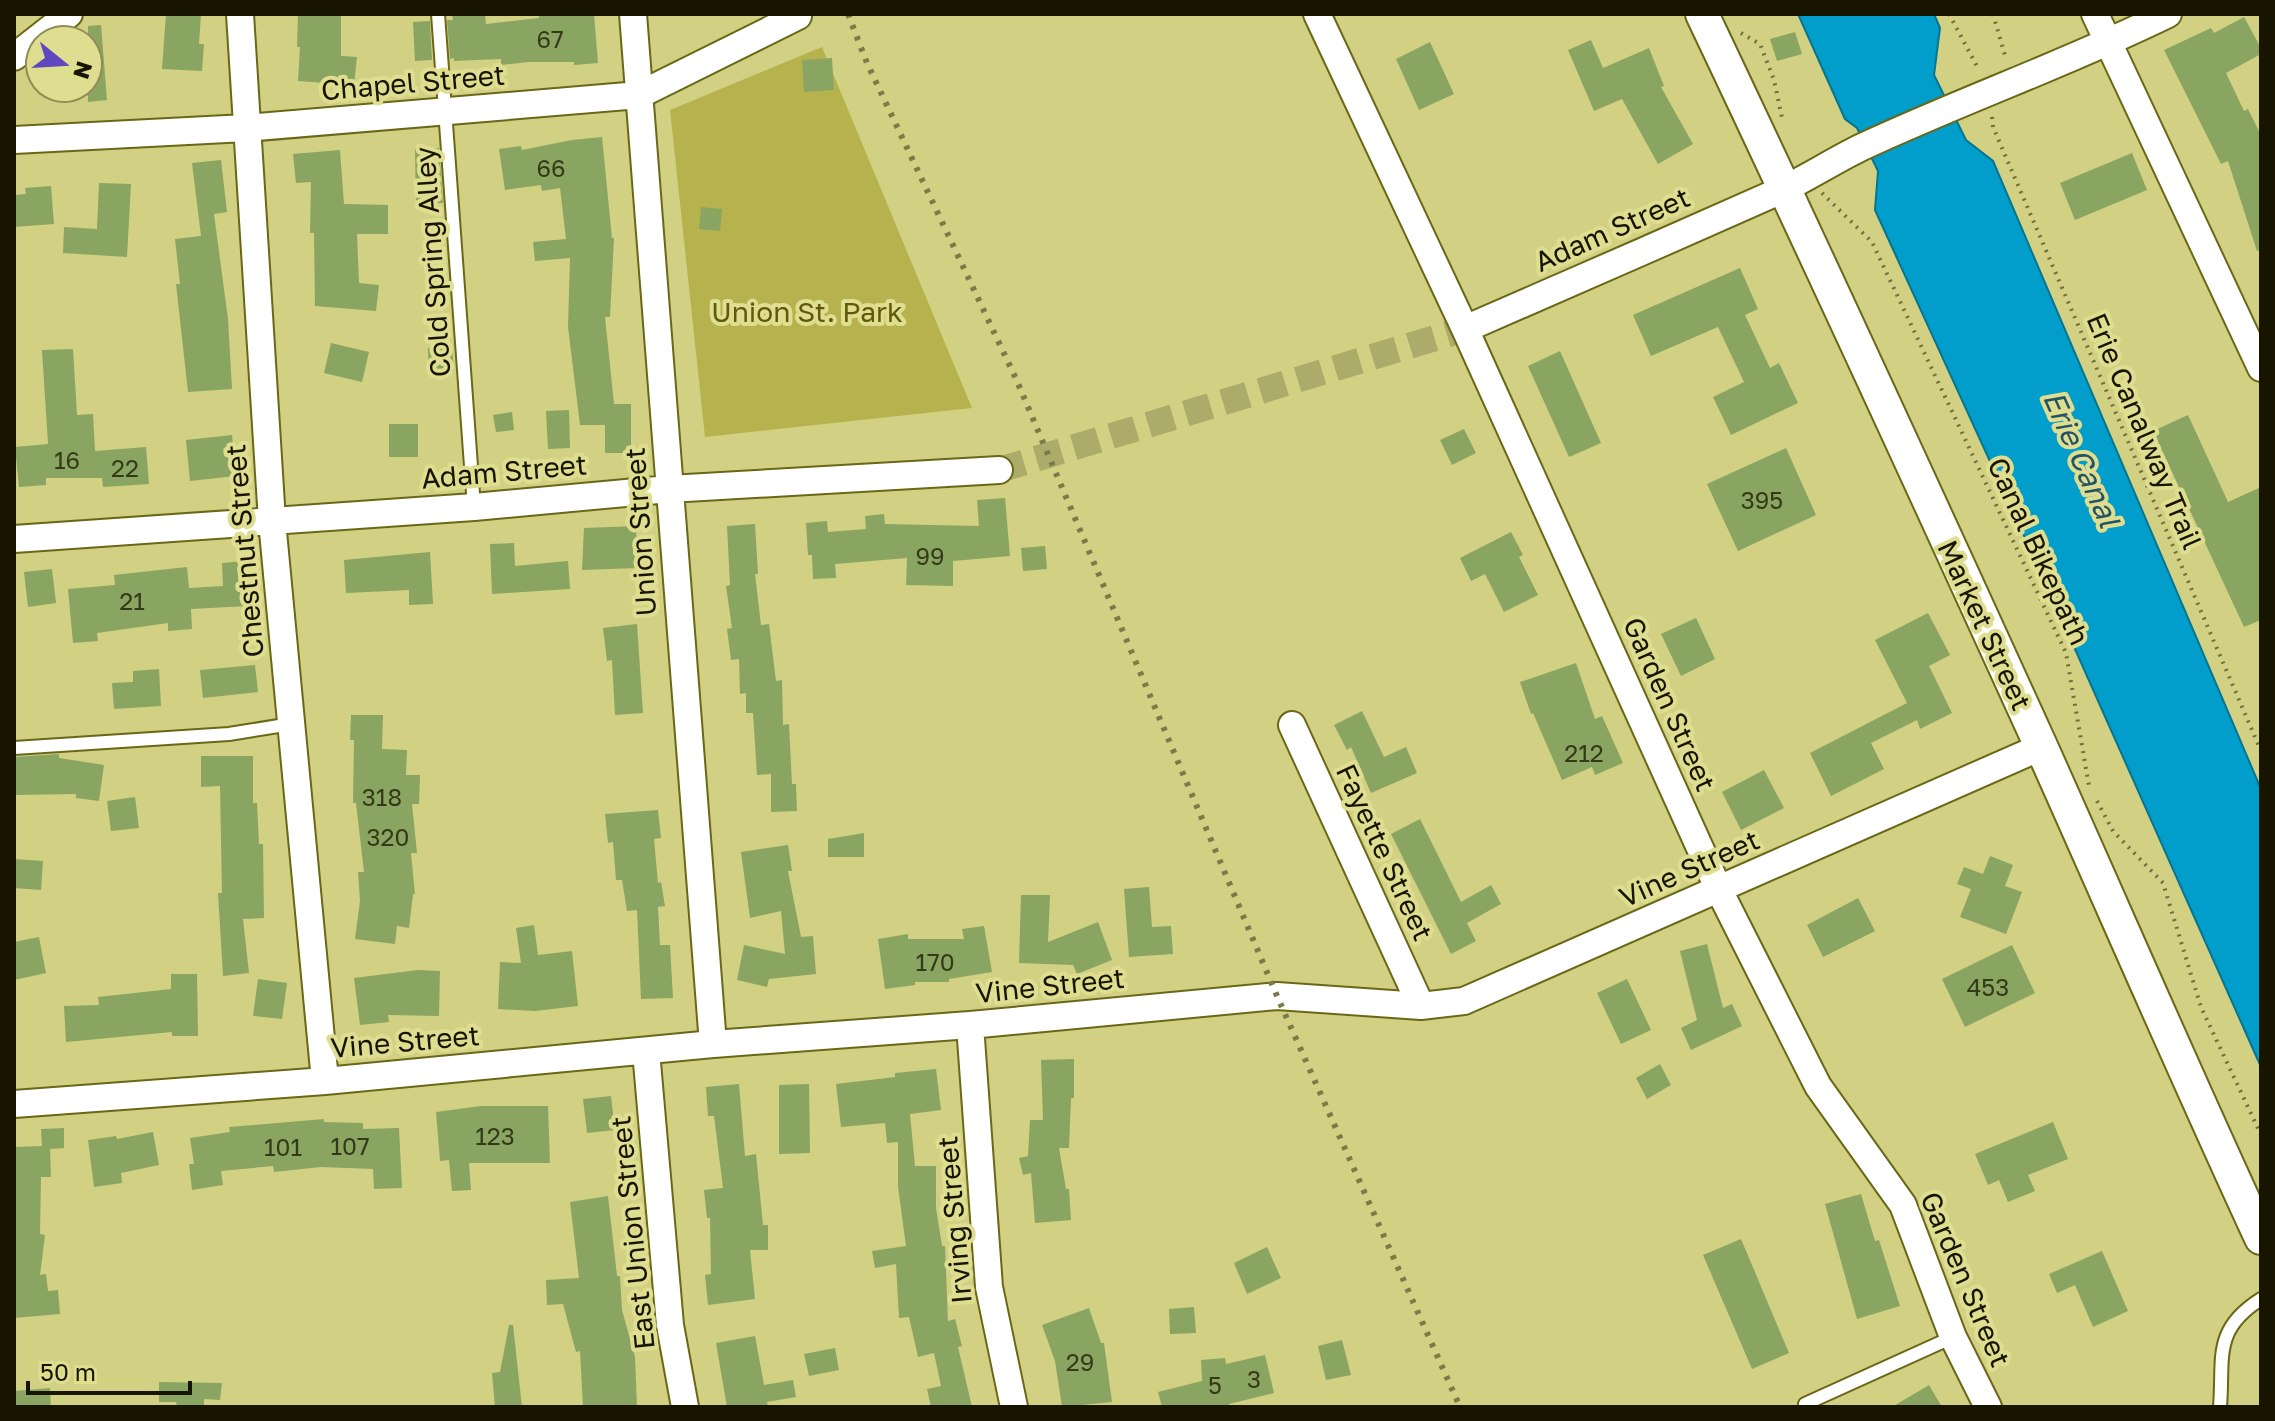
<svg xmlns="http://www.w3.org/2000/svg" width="2275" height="1421" font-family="'Golos Text',sans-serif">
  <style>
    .green { fill: #b6b34f }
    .water { fill: #019ecb; stroke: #08758e; stroke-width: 2 }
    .building { fill: #89a561 }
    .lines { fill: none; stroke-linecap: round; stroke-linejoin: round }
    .minor-tunnel { stroke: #adab69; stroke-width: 26; stroke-dasharray: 26 13; stroke-linecap: butt }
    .service-casing { stroke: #6a6717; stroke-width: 16 }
    .minor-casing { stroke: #6a6717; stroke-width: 30 }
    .tertiary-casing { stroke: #6a6717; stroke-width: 36 }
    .path { stroke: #706e3e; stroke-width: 4; stroke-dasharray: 2 6; stroke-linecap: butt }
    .service { stroke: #fff; stroke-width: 12 }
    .minor { stroke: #fff; stroke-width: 26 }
    .tertiary { stroke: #fff; stroke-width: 32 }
    .rail { stroke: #7c7a47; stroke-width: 6; stroke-dasharray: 4 8; stroke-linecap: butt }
    .labels { text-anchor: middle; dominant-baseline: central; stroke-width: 8; stroke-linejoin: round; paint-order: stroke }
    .number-label { font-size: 24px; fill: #343918 }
    .street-label { font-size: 28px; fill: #171500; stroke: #dfdd90 }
    .park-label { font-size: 28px; fill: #5d5a09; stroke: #dfdd90 }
    .water-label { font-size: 30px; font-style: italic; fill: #225468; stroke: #dfdd90 }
  </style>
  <rect width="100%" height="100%" fill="#d2d083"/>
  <!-- green -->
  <path class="green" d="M822,47L972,408L705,437L670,110Z"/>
  <!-- water -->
  <path class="water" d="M1798,14H1934L1940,28L1934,75L1966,140L1993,161L2261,789V1067L2042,575L1875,210L1878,171L1857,128L1845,119Z"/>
  <!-- building -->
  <path class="building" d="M166,14H201L199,44H204L202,71L162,69Z
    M298,14H341V56L357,57L354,85L298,81L300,47H297Z
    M452,14H485L486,24L539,18V14H594L598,63L574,65V62H529L501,65V59L454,61V58L450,59L447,20H453Z
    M2244,17L2261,48V54L2226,73L2244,111L2248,109L2261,135V250L2257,251L2228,161L2221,164L2164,50L2211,28L2214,33Z
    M430,21L432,60L415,61L413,22Z
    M101,25L107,100L88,102V26Z
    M1795,32L1802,54L1777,61L1770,39Z
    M1591,40L1603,68L1649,48L1664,86L1661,87L1693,144L1658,164L1622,99L1594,111L1568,50Z
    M1430,42L1454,94L1419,110L1396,59Z
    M832,58L834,90L804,92L802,60Z
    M602,137L612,238H614L610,317H605L614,404H631V453H605V425H580L568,327L570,258L535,261L533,242L566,239L560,188L542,191L541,185L505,190L499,149L521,146L522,150L572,140Z
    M439,148L443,203H416L415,149Z
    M340,150L344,204L388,205V234H357L359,283L379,285L376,311L315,306L314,233H310L311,182L296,183L293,154Z
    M2132,153L2147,190L2075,220L2060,183Z
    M221,160L227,212L214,214L228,319L232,389L188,392L176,284H180L175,239L201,236L192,163Z
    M99,183L131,184L127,257L63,253L64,227L97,229Z
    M51,186L54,224L14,227V195L26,194L25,188Z
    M701,207L722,209L720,231L699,229Z
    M1740,268L1758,309L1745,315L1770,368L1779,363L1798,403L1731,435L1713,397L1744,382L1718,327L1651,356L1633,315Z
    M331,343L369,352L362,382L324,373Z
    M452,346L454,371L429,373L428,348Z
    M73,349L77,415L93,414L95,451L146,447L149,484L103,487L102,478H46V485L19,487L15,447L48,444L42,350Z
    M1560,351L1601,443L1569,457L1528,366Z
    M569,410L570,448L548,449L546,411Z
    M512,412L514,430L496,432L493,415Z
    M2188,415L2228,502L2261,487V620L2244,627L2153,431Z
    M389,424H418V457H389Z
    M1464,429L1476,453L1452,465L1440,440Z
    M232,435L236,476L190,481L186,440Z
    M1786,448L1816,515L1738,551L1707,484Z
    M1005,498L1010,556L953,561V586L906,585L907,558L835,564L836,578L813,579L812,555H808L806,523L827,521L828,532L866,529L865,516L884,514L885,524L979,526L977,500Z
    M755,524L758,574H755L761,625L769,624L776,681L782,680L783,725L789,724L792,784H796L797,811L771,812V774L757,775L753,713H746V693L740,694L739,659L731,660L727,629L732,628L726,586L730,585L727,526Z
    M636,526L638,568L582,570L584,528Z
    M1511,532L1523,555L1519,557L1538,595L1504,612L1485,574L1471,581L1460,558Z
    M514,543L515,566L568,561L570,589L492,594L490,544Z
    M1045,546L1047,569L1023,571L1021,548Z
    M430,552L433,604L409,605V590L346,593L344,560Z
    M245,561L248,606L191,609L192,629L168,631V623L97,633L98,641L73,643L68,589L115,585L114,575L187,567L189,588L223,586L222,563Z
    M52,569L56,603L28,607L24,572Z
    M1928,613L1950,655L1929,666L1952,713L1920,729L1917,720L1871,743L1884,769L1831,796L1810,753L1907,703L1875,640Z
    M1696,618L1715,659L1681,676L1661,634Z
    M637,624L643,713L615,715L612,660L607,661L603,628Z
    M1576,663L1595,719L1602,716L1623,763L1595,775L1592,767L1562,780L1533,713L1531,714L1520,682Z
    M255,665L258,692L203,698L200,670Z
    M159,669L161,706L114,709L112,683L133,682V671Z
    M1362,711L1384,757L1406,747L1417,773L1371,793L1351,747L1347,750L1334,725Z
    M351,715H383L382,749L407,750L406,775H420L419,804H412L417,853H411L415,894H413L409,928L397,926L395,944L355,939L360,901L358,872H364L356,803H353L354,740H350Z
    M59,754V758L104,765L99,801L76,798V794L14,795V757Z
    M201,756H253V803H257L259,844H263L264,918L243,919L249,973L223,976L218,893H222L220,786L201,787Z
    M1764,770L1784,808L1741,830L1722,792Z
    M135,797L139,828L111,831L107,801Z
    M658,810L661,838L654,839L658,883L661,882L665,906L658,907L660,945H670L673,998L641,999L637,910L627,911L622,880H616L613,842L608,843L605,814Z
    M1420,819L1461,902L1491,885L1501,904L1467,923L1476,941L1451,954L1391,834Z
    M864,833V857H828V839Z
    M788,845L792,871H788L801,937L813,936L816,974L769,979L767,987L737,980L744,945L785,954L781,911L750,918L741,852Z
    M1990,856L2013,865L2005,886L2022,892L2006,934L1960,917L1971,889L1957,884L1964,867L1983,874Z
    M14,859L43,861L41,890L14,888Z
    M1149,887L1152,927L1171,926L1173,954L1129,957L1124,889Z
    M1021,895H1050L1048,942L1098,922L1112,960L1077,974L1073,965L1019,963Z
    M1858,898L1875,931L1823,957L1807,925Z
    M534,925L538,955L572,951L578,1006L535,1011L498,1009L500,962L521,963L516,928Z
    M984,926L992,972L949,979V982H915V985L885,989L878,939L908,934V939H964L962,929Z
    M39,937L46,973L14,980V942Z
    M1707,944L1723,1008L1732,1004L1742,1026L1691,1050L1681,1028L1697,1020L1680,951Z
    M2012,945L2035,993L1965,1027L1942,979Z
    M418,970L440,971L439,1016L388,1015L389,1022L360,1025L354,978Z
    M171,974H197L198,1036H172V1032L66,1042L64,1006L99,1005L98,997L171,989Z
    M258,979L287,983L282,1019L253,1016Z
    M1627,979L1651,1030L1621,1044L1597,993Z
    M1074,1059V1098H1071L1069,1148H1059L1066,1189H1069L1071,1220L1035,1223L1031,1173L1023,1175L1019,1158L1028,1156L1030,1120H1043L1041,1060Z
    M1660,1064L1671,1085L1647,1099L1636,1078Z
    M936,1069L941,1110L910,1114L915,1166H936V1208L942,1246H945L948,1321L955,1319L962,1346L958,1347L972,1407H931L927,1389L941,1386L934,1353L918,1357L909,1317L899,1318L896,1264L875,1268L872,1251L906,1246L898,1187V1142L887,1143L885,1123L841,1127L836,1084L895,1077V1073Z
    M739,1084L745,1156L756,1154L763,1225H768V1250H750L755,1299L708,1305L705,1275L711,1274L710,1218H707L704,1190L723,1188L714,1116H708L706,1087Z
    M809,1084L810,1153L779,1154V1085Z
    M611,1096L615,1130L587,1133L583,1099Z
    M481,1106H548L550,1163H469L471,1190L452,1191L449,1160L440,1161L436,1112Z
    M324,1119V1122L363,1123V1129L399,1128L402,1188L374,1189L373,1169L321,1167L274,1172L273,1166L221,1171L223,1185L192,1190L189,1164H194L190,1138L230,1132L229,1127Z
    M2053,1122L2068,1159L2028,1175L2035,1191L2008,1202L1999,1180L1988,1185L1975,1154Z
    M64,1128V1148L50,1149L51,1177H41L40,1234L45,1235L40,1275L46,1274L48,1291L58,1290L60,1314L14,1318V1147L42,1146L41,1129Z
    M153,1132L159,1165L121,1173L122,1183L94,1187L88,1140L116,1136L117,1139Z
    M1861,1194L1875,1241L1879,1240L1900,1306L1857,1319L1825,1204Z
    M608,1196L617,1276H620L622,1310L635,1357L637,1407H583L580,1351L576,1352L563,1304L547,1305L546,1280L579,1278L570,1202Z
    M1741,1239L1789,1353L1752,1369L1703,1255Z
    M1267,1247L1281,1278L1247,1294L1234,1263Z
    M2102,1251L2128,1311L2093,1327L2075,1285L2057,1293L2049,1274Z
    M1194,1307L1196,1333L1170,1334L1169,1309Z
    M1089,1308L1101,1343H1104L1112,1402L1062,1407L1055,1361L1042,1325Z
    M509,1325H513L522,1407H495L492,1373L500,1372Z
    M755,1336L764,1385L793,1380L796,1397L767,1402L768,1407H727L716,1343Z
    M1342,1340L1351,1375L1326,1380L1318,1346Z
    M835,1348L839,1370L809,1376L804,1354Z
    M1265,1355L1274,1393L1229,1404V1407H1162L1158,1392L1202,1381L1201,1360L1225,1358L1226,1364Z
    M159,1382L222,1383L220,1400L204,1399V1407H177L176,1402H159Z
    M1929,1385L1942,1407H1892Z
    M50,1388L51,1407H14V1391Z"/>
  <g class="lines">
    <!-- minor-tunnel -->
    <path class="minor-tunnel" d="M999,470L1465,329"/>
    <defs>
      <path id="service" d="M438,14L474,507
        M14,748L229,734L291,724
        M1805,1404L1953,1337
        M2220,1407C2224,1358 2212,1330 2261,1299"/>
      <path id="minor" d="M240,14L272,521L325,1081
        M633,14L713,1044
        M1317,14L1465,329L1719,890L1818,1086L1903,1205L1953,1337L1988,1407
        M2095,14L2261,368
        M14,57L69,14
        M14,140L246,128L639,95L798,16
        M1465,329C1570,283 1677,237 1782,190C1809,177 1835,160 1862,147C1963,100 2068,63 2168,14
        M14,539L474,507L669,489L999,470
        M1292,725L1421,1006
        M970,1025L989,1287L1014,1407
        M646,1051L670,1325L685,1407
        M14,1104L325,1081L713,1044L970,1025L1277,996L1421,1006L1464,1001L2041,747"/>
      <path id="tertiary" d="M1702,14C1817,256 1929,500 2040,744C2114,909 2185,1074 2261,1238"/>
    </defs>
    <!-- service casing -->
    <use href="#service" class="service-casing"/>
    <!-- minor casing -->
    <use href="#minor" class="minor-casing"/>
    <!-- tertiary casing -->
    <use href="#tertiary" class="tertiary-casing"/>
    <!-- path -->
    <path class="path" d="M1949,14L1979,70
      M1993,14L2006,59
      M1741,33L1760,44L1774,80L1782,118
      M1992,117L1993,127L2261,751
      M1822,193L1872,242L2066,653L2089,786
      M2097,801L2113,831L2163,883L2201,1007L2261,1135"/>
    <!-- service -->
    <use href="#service" class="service"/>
    <!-- minor -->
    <use href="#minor" class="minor"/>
    <!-- tertiary -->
    <use href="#tertiary" class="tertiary"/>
    <!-- rail -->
    <path class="rail" d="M848,14L867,63L1017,381L1277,996L1460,1407"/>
  </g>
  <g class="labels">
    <!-- number labels -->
    <g class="number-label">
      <text x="550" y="38">67</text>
      <text x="551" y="167">66</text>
      <text x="67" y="459">16</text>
      <text x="125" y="467">22</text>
      <text x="1762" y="499">395</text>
      <text x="930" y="555">99</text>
      <text x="132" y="600">21</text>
      <text x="1584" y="752">212</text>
      <text x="382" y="796">318</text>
      <text x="388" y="836">320</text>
      <text x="935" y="961">170</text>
      <text x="1988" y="986">453</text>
      <text x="495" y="1135">123</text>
      <text x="350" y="1145">107</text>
      <text x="283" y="1146">101</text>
      <text x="1080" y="1361">29</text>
      <text x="1254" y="1378">3</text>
      <text x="1215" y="1384">5</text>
    </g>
    <!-- street labels -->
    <g class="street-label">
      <text transform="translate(413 82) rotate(-5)">Chapel Street</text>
      <text transform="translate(1612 229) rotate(-24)">Adam Street</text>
      <text transform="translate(432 262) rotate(-94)">Cold Spring Alley</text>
      <text transform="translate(2145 431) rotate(67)">Erie Canalway Trail</text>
      <text transform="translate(504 471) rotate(-5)">Adam Street</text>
      <text transform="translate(640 532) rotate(-94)">Union Street</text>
      <text transform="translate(244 551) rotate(-95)">Chestnut Street</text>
      <text transform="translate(2039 551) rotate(65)">Canal Bikepath</text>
      <text transform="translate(1985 625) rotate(65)">Market Street</text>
      <text transform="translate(1670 704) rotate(66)">Garden Street</text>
      <text transform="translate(1385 852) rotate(65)">Fayette Street</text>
      <text transform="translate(1689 868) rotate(-24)">Vine Street</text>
      <text transform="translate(1050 985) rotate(-6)">Vine Street</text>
      <text transform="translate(405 1041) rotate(-5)">Vine Street</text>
      <text transform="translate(954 1220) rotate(-95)">Irving Street</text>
      <text transform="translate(632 1233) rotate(-96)">East Union Street</text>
      <text transform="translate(1966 1279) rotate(67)">Garden Street</text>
    </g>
    <!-- park labels -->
    <g class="park-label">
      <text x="807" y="311">Union St. Park</text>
    </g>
    <!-- water labels -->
    <g class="water-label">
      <text transform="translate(2082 459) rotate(66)">Erie Canal</text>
    </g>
  </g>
  <!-- border -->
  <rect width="2275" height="1421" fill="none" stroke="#171500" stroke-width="32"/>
  <!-- north arrow -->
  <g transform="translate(64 64) rotate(108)"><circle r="38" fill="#dfdd90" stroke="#8f8d56" stroke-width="2"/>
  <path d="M0-6L14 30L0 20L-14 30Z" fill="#6047c0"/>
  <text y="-12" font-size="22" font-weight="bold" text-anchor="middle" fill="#171500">N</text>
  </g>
  <!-- scale -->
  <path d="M28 1381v12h162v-12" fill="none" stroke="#171500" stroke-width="4"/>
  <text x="40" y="1381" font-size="24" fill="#171500" stroke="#dfdd90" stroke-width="6" paint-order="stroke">50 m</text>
</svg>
